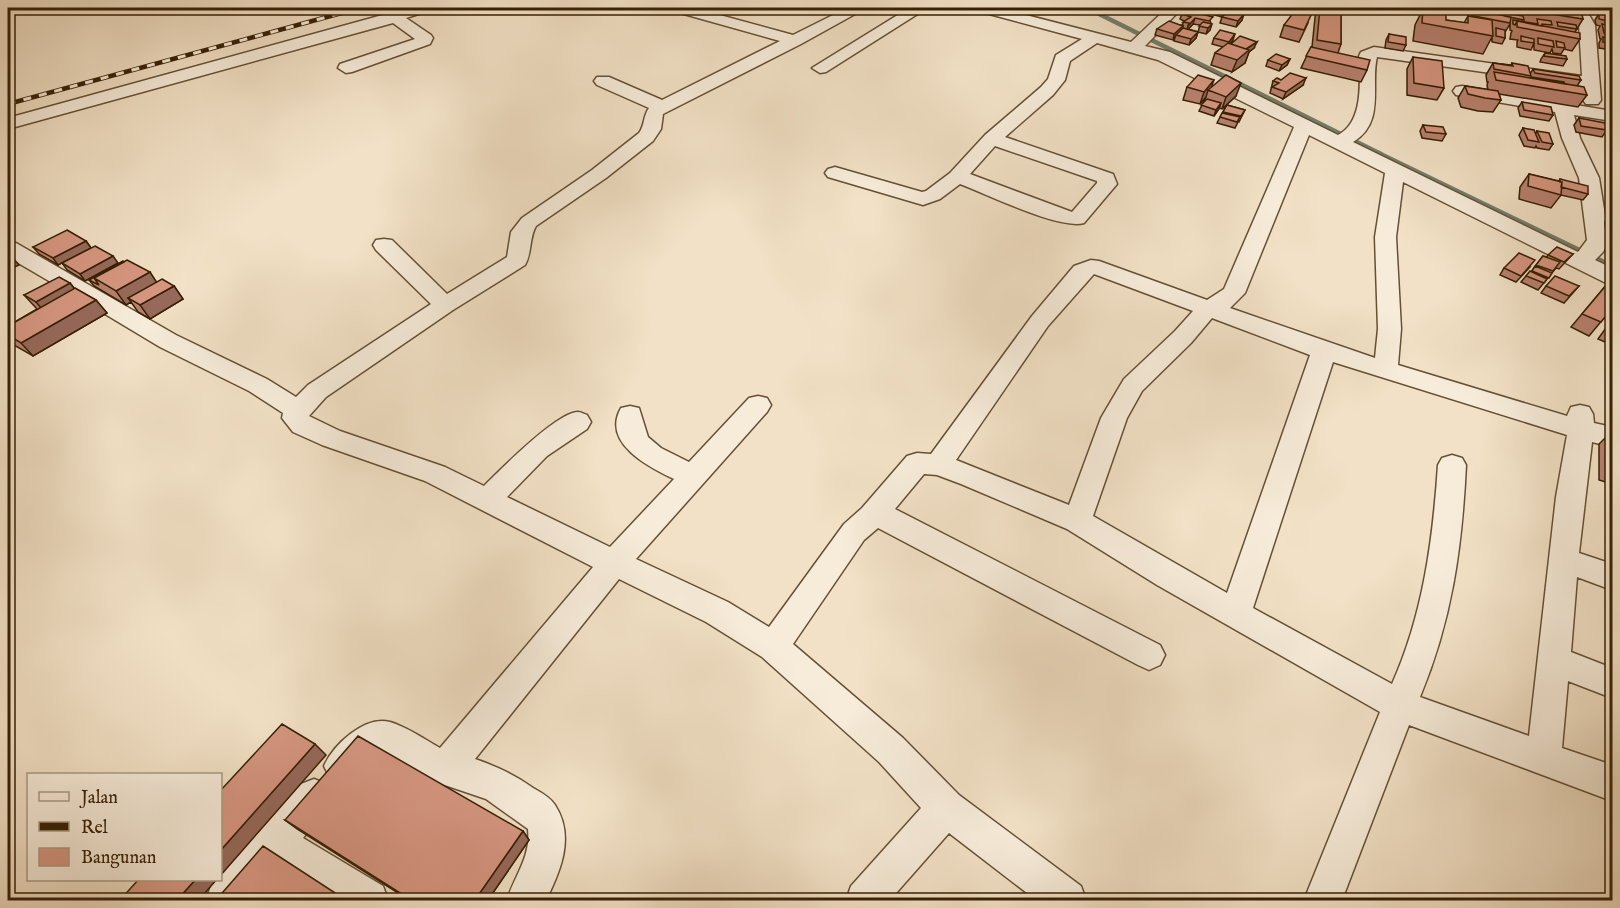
<svg xmlns="http://www.w3.org/2000/svg" width="1620" height="908" font-family="'IM FELL English',serif">
  <style>
    .lines { fill: none; stroke-linecap: round; stroke-linejoin: round }
    .stream-far1 { stroke: #737f6c; stroke-width: 4.5 }
    .stream { stroke: #737f6c; stroke-width: 5 }
    .minor-casing { stroke: #655034; stroke-width: 3 }
    .minor { fill: #f7ecda; fill-rule: evenodd }
    .rail-casing { stroke: #362004; stroke-width: 4.5 }
    .rail { stroke: #f7ecda; stroke-width: 3; stroke-dasharray: 8; stroke-linecap: butt }
    .wall { fill: #b8816f; stroke: #362004; stroke-width: 1.5; fill-rule: evenodd }
    .shaded-wall { fill: #96695a; stroke: #362004; stroke-width: 1.5 }
    .building { fill: #d69681; stroke: #362004; stroke-width: 1.5 }
  </style>
  <rect width="100%" height="100%" fill="#f2e1c6"/>
  <filter id="stains"><feTurbulence type="fractalNoise" baseFrequency=".00333" numOctaves="4"/><feColorMatrix values="0 0 0 0 .2 0 0 0 0 .09 0 0 0 0 .02 0 0 0 .5 -.17"/></filter>
  <radialGradient id="worn" r=".72"><stop offset=".6" stop-color="#630" stop-opacity="0"/><stop offset="1" stop-color="#630" stop-opacity=".3"/></radialGradient>
  <g class="lines">
    <!-- stream-far1 -->
    <path class="stream-far1" d="M1087,8L1381,154"/>
    <!-- stream -->
    <path class="stream" d="M1378,153L1612,266"/>
    <defs>
      <path id="minor" d="M408,8H431L428,11L406,18L431,35L433,38L430,44L352,72L346,73L338,68L340,64L415,39L393,23L8,129V118Z
        M671,8H694L793,35L847,8H866L801,44L663,114L661,129L653,141L606,178L536,226C529,238 532,253 525,265L453,310L326,397L309,416L340,431L445,467L484,486C500,470 557,412 578,412C581,412 584,414 587,415L591,422L587,429L547,456L507,497L610,547L674,479C649,467 601,443 621,408L630,406L639,408L648,437L661,448L689,462L749,398L758,396L767,398L771,405L767,412L636,559L728,602L769,627L844,524L862,508L907,456L917,453L931,454L1032,316L1074,266L1091,260L1099,261L1207,300L1224,289L1294,127L1158,60L1097,43L1070,61L1065,80L1053,95L1005,137L1113,174L1117,184L1084,223C1059,230 987,194 960,184L940,199L923,205L828,177L825,173L828,169L835,167L922,192L926,191L950,173L985,135L1041,87L1048,79L1056,55L1082,39L978,11L976,8H999L1131,42L1167,8H1182L1145,46L1170,52L1338,135C1364,122 1360,80 1359,56L1361,52L1374,47L1582,76L1579,25L1569,8H1585L1595,25L1601,100L1598,104H1586L1583,100L1582,86L1377,57C1370,84 1386,123 1353,142L1578,252L1587,240L1579,178L1562,138L1555,112L1462,96L1456,95L1453,91L1456,87L1462,86L1612,111V121L1574,115L1580,138L1599,178L1609,240L1603,252L1595,260L1612,268V284L1604,282L1403,182L1396,237L1401,329L1398,365L1567,416L1571,407L1580,405L1589,407L1593,414L1594,423L1612,427V447L1592,442L1579,553L1612,564V590L1577,577L1571,652L1612,668V698L1568,681L1562,748L1612,765V801L1409,725L1342,900H1304L1380,712L1157,585L1067,529L961,484L937,475L924,474L895,509L1160,645L1165,655L1160,665L1149,670L1138,665L878,528L864,540L793,644L903,738L959,795L1081,886L1086,900H1036L949,833L890,900H846L851,886L921,808L879,762L762,657L706,622L619,579L475,759C496,766 515,775 533,788C540,792 550,797 555,805C575,836 561,870 546,900H507C515,875 531,857 528,829L486,799L433,781L384,755L375,758L354,778L342,783L330,778L324,766C333,745 365,715 390,722C407,727 424,739 440,748L593,567L425,481L322,445L293,432L282,418L283,413L249,391L160,347L90,305L74,312L66,310L62,305L73,295L8,257V242L16,243L176,335L267,379L296,397L308,385L431,304L376,250L373,245L376,240L384,239L392,240L447,294L507,257L511,232L522,218L592,170L639,133C645,125 643,116 649,108L597,85L594,81L597,77H609L662,100L780,41L673,11ZM1309,135L1385,173L1375,237L1378,329L1375,358L1230,308L1245,293ZM995,146L1097,181V183L1072,212L970,174ZM1094,274L1193,311L1175,331L1124,379L1101,418L1069,505L956,460L1048,326ZM1212,318L1310,355L1227,593L1093,516L1127,418L1142,391L1191,343ZM1333,362L1567,435L1556,497L1529,736L1420,697C1452,620 1462,548 1466,465L1462,458L1452,455L1442,458L1438,465C1433,540 1423,615 1392,684L1253,608Z
        M909,8H927L826,72L820,73L812,68Z
        M314,779L327,784L332,797L327,810L303,838L383,886L388,900H334L279,866L250,900H206L211,886L217,880H220V876L301,784Z"/>
    </defs>
    <!-- minor casing -->
    <use href="#minor" class="minor-casing"/>
    <!-- minor -->
    <use href="#minor" class="minor"/>
    <defs>
      <path id="rail" d="M8,104L360,8"/>
    </defs>
    <!-- rail casing -->
    <use href="#rail" class="rail-casing"/>
    <!-- rail -->
    <use href="#rail" class="rail"/>
  </g>
  <!-- wall -->
  <path class="wall" d="M1189,8H1229L1227,12L1242,20L1236,27L1220,23L1222,17L1211,14L1212,10L1208,16L1211,23L1210,30L1206,34L1198,32L1196,38L1189,45L1174,41L1175,37L1173,40L1155,35L1157,29L1182,25L1184,21L1180,19L1182,14L1188,11ZM1193,24L1200,25L1198,32L1188,29Z
    M1316,8H1342L1341,15V44L1338,53L1367,70L1361,82L1301,68L1311,47H1312Z
    M1422,8H1439L1437,11L1446,20L1464,23L1468,16L1471,17L1473,14L1462,12V8H1543L1583,19L1575,32L1580,39L1572,51L1564,49L1561,54L1553,53L1552,49L1550,53L1534,50V43L1531,50L1517,47V42L1518,40L1510,39L1511,33L1512,31L1510,30V24L1505,32V38L1502,44L1492,42V37L1483,54L1413,41L1415,25L1422,11H1421Z
    M1580,8H1612V50L1599,48V43L1601,39H1600L1598,30L1600,26L1596,25L1595,20L1600,12L1591,11L1590,8L1589,10L1581,9Z
    M1308,23L1299,42L1280,37L1284,25Z
    M1389,34L1406,45L1403,51L1385,48L1386,40Z
    M1214,38L1233,40L1230,44L1254,48L1249,52L1245,63L1232,72L1211,65L1215,53L1223,47L1212,44Z
    M1545,53L1567,59L1563,66L1540,62L1541,59Z
    M1413,57L1444,88L1437,100L1407,95V69Z
    M1290,59L1287,65L1279,71L1266,66L1268,60Z
    M1493,63L1511,65L1512,63L1530,74L1533,69L1581,80L1577,86L1587,95L1578,107L1499,94L1501,100L1493,112L1478,111L1461,107L1458,98L1465,86L1488,90L1487,85L1488,82H1487L1486,75Z
    M1612,63V76L1610,75L1609,67Z
    M1281,80L1303,85L1283,99L1270,93L1273,81Z
    M1187,87H1212L1236,96L1222,109L1219,108L1214,116L1199,111L1206,97L1200,104L1183,100Z
    M1522,102L1553,115L1549,121L1520,116L1518,108Z
    M1227,105L1245,110L1239,122H1238L1235,128L1217,123L1220,117Z
    M1579,118L1607,130L1602,137L1576,132L1574,125Z
    M1423,125L1446,134L1442,141L1422,138L1420,131Z
    M1523,128L1536,133L1537,131L1553,144L1549,150L1537,148L1536,146L1535,148L1524,146L1519,135Z
    M1529,174L1559,181L1560,179L1588,194L1583,200L1561,195L1551,208L1519,199L1520,187Z
    M1612,212V258L1608,257L1605,222Z
    M86,241L91,248L58,265L39,254L33,247Z
    M1573,254L1559,269L1556,268L1538,290L1521,282L1526,276L1531,272L1543,256L1547,257L1548,255Z
    M62,263H118L85,281L67,270Z
    M1530,267L1516,282L1500,275L1504,268Z
    M89,280L156,282L174,286L183,299L150,319L138,312L131,302L126,305L94,286Z
    M70,283L74,288L96,300L107,313L33,356L12,344L8,339V326L37,309L24,295Z
    M1608,283L1612,285V345L1598,339L1611,321L1604,318L1589,336L1571,327Z
    M1546,286H1579L1564,303L1541,293Z
    M1612,431V484L1599,480V444Z
    M1612,505V524L1610,523L1609,508Z
    M285,820L523,831L529,840L488,900H409L297,829Z"/>
  <!-- shaded-wall -->
  <path class="shaded-wall" d="M1211,8H1213L1210,13L1205,18L1206,12Z
    M1228,8H1229L1228,11L1222,17L1224,11Z
    M1244,14L1242,20L1236,27L1238,21Z
    M1195,18L1193,24L1186,32L1188,26Z
    M1212,24L1210,30L1206,34L1208,28Z
    M1183,26L1182,32L1176,35L1175,37L1173,40L1174,34Z
    M1198,32L1196,38L1189,45L1191,39Z
    M1235,34L1233,40L1227,48L1229,42Z
    M1257,42L1254,48L1249,52L1245,63L1232,72L1237,60L1242,52Z
    M1290,59L1287,65L1279,71L1282,65Z
    M1306,78L1303,85L1283,99L1286,92Z
    M1214,80L1210,91L1208,90L1206,97L1200,104L1204,92Z
    M1241,83L1236,96L1222,109L1226,97Z
    M1221,103L1219,109L1214,116L1216,110Z
    M86,241L91,248L58,265L53,258Z
    M113,256L118,263L85,281L80,274Z
    M13,258L19,265L8,270V261Z
    M150,272L159,286L128,298L131,302L126,305L116,291Z
    M70,283L81,297L47,315L36,302Z
    M174,286L183,299L150,319L140,305Z
    M96,300L107,313L33,356L21,343Z
    M315,744L326,755L220,876V851Z
    M523,831L529,840L488,900H475Z
    M196,879H217L199,900H177Z"/>
  <!-- building -->
  <path class="building" d="M1190,8H1212L1206,12Z
    M1213,8H1228L1224,11Z
    M1297,8L1313,11L1304,30L1284,25Z
    M1320,8H1342L1341,15V44L1317,40Z
    M1423,8L1446,12V20L1468,23V16L1492,20L1493,36L1422,23Z
    M1512,8H1543L1582,14L1583,19Z
    M1186,10L1213,17L1209,21L1195,18L1188,26L1189,23L1183,22L1191,17L1182,14Z
    M1475,10L1511,17L1510,23L1474,16Z
    M1601,11L1612,12V22L1599,19V14H1602Z
    M1227,12L1244,14L1238,21L1222,17Z
    M1504,13L1523,16L1524,20L1504,16Z
    M1537,19L1551,21L1552,25L1542,24V26L1517,21L1515,25L1513,24V20L1538,24Z
    M1169,21L1183,26L1174,34L1157,29Z
    M1517,21L1580,33V39L1517,27Z
    M1203,22L1212,24L1208,28L1199,26Z
    M1557,22L1576,25L1577,29L1558,26Z
    M1602,24L1612,26V35L1604,33Z
    M1183,28L1198,32L1191,39L1176,35Z
    M1496,28L1505,30V38L1496,36Z
    M1220,30L1235,34L1229,42L1214,38Z
    M1389,34L1406,37V45L1388,42Z
    M1240,36L1257,42L1246,49L1231,44Z
    M1521,36L1534,39V43L1521,41Z
    M1603,37L1612,39V43L1603,42Z
    M1538,38L1553,41L1554,47L1538,44Z
    M1556,41L1564,43L1565,48L1557,47Z
    M1228,43L1249,50L1237,60L1215,53Z
    M1311,47L1370,60L1367,70L1306,56Z
    M1545,53L1566,56L1567,59L1544,56Z
    M1276,54L1290,59L1282,65L1268,60Z
    M1413,57L1442,61L1444,88L1414,83Z
    M1493,63L1513,66L1512,63L1528,66L1531,76L1494,69Z
    M1533,69L1579,76L1581,80L1535,73Z
    M1494,72L1584,87L1587,95L1496,80Z
    M1290,73L1306,78L1286,92L1272,87L1279,83L1273,81L1277,78L1281,80Z
    M1198,75L1214,80L1204,92L1187,87Z
    M1226,75L1241,83L1226,97L1208,90Z
    M1531,77L1564,82L1565,84L1531,78Z
    M1465,86L1498,91L1501,100L1485,98L1468,94Z
    M1207,99L1221,103L1216,110L1201,105Z
    M1522,102L1551,107L1553,115L1524,110Z
    M1227,105L1245,110L1241,116L1223,112Z
    M1222,113L1240,117L1237,122L1220,117Z
    M1579,118L1605,123L1607,130L1581,126Z
    M1423,125L1443,127L1446,134L1426,132Z
    M1523,128L1534,130L1539,142L1528,140Z
    M1537,131L1549,133L1553,144L1542,142Z
    M1529,174L1562,182L1561,195L1528,186Z
    M1560,179L1588,186V194L1561,187L1562,182H1560Z
    M67,230L86,241L53,258L33,247Z
    M95,246L113,256L80,274L62,263Z
    M1557,247L1573,254L1564,262L1548,255Z
    M1519,253L1535,260L1521,276L1504,268Z
    M8,255L13,258L8,261Z
    M1543,256L1560,262L1553,271L1536,265Z
    M127,260L150,272L116,291L94,278Z
    M123,261L124,262L94,278L99,285L89,280Z
    M1535,266L1552,273L1549,278L1532,271Z
    M1530,271L1547,279L1544,283L1526,276Z
    M1555,276L1579,286L1569,296L1546,286Z
    M59,277L70,283L36,302L24,295Z
    M162,279L174,286L140,305L128,298Z
    M1608,283L1612,285V308L1601,322L1582,314Z
    M75,288L96,300L21,343L8,335V326Z
    M282,724L315,744L220,851V791Z
    M358,736L523,831L475,900H411L285,820Z
    M263,846L346,900H216Z
    M139,879H196L177,900H120Z"/>
  <!-- margin -->
  <rect width="1620" height="908" fill="none" stroke="#f2e1c6" stroke-width="30"/>
  <rect x="9" y="9" width="1602" height="890" fill="none" stroke="#362004" stroke-width="3"/>
  <rect x="15" y="15" width="1590" height="878" fill="none" stroke="#362004" stroke-width="1.5"/>
  <!-- legend -->
  <rect x="27" y="773" width="195" height="108" fill="#f7ecda" stroke="#aa9a84" stroke-width="1.5"/>
  <rect x="39" y="792" width="30" height="9" fill="#f7ecda" stroke="#aa9a84" stroke-width="1.5"/>
  <text x="81" y="803" font-size="18" fill="#362004">Jalan</text>
  <rect x="39" y="822" width="30" height="9" fill="#362004" stroke="#aa9a84" stroke-width="1.5"/>
  <text x="81" y="833" font-size="18" fill="#362004">Rel</text>
  <rect x="39" y="848" width="30" height="18" fill="#d69681" stroke="#aa9a84" stroke-width="1.5"/>
  <text x="81" y="863" font-size="18" fill="#362004">Bangunan</text>
  <rect width="100%" height="100%" filter="url(#stains)"/>
  <rect width="100%" height="100%" fill="url(#worn)"/>
</svg>
